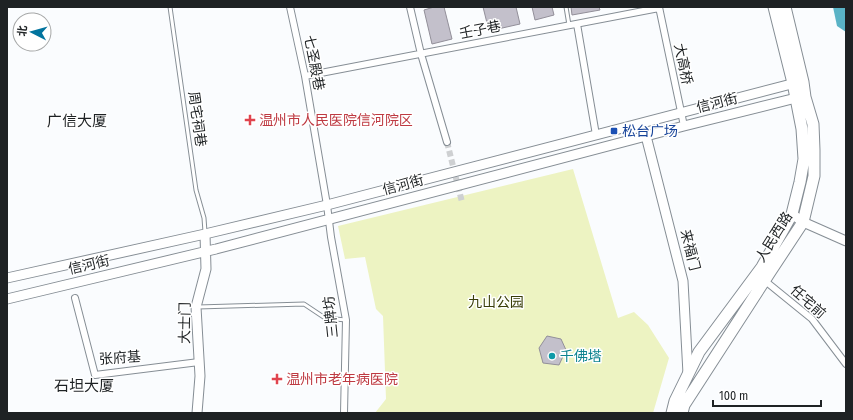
<svg xmlns="http://www.w3.org/2000/svg" width="853" height="420" font-family="'Fira Sans Condensed','Noto Sans SC',sans-serif">
  <style>
    .green { fill: #edf3c2 }
    .water { fill: #5ab3c6 }
    .building { fill: #c3c0cb; stroke: #928f99 }
    .lines { fill: none; stroke-linecap: round; stroke-linejoin: round }
    .street-tunnel { stroke: #ced0d2; stroke-width: 6; stroke-dasharray: 6 3; stroke-linecap: butt }
    .lane-casing { stroke: #868e95; stroke-width: 5 }
    .street-casing { stroke: #868e95; stroke-width: 8 }
    .secondary-casing { stroke: #868e95; stroke-width: 11 }
    .highway-casing { stroke: #868e95; stroke-width: 13 }
    .lane { stroke: #fff; stroke-width: 3 }
    .street { stroke: #fff; stroke-width: 6 }
    .secondary { stroke: #fff; stroke-width: 9 }
    .highway { stroke: #fff; stroke-width: 11 }
    .health-dot { fill: #e0444e; stroke: #fff; stroke-width: 1.5 }
    .transit-dot { fill: #1a4fb4; stroke: #fff; stroke-width: 1.5 }
    .culture-dot { fill: #0f9aa8; stroke: #fff; stroke-width: 1.5 }
    .labels { text-anchor: middle; dominant-baseline: central; stroke-width: 3; stroke-linejoin: round; paint-order: stroke }
    .street-label { font-size: 14px; fill: #1e2224; stroke: #fff }
    .health-label { font-size: 14px; fill: #be3a42; stroke: #fff; text-anchor: start }
    .transit-label { font-size: 14px; fill: #164399; stroke: #fff; text-anchor: start }
    .park-label { font-size: 14px; fill: #3a3e09; stroke: #fff }
    .culture-label { font-size: 14px; fill: #0d838f; stroke: #fff; text-anchor: start }
    .neighbourhood-label { font-size: 15px; fill: #1e2224; stroke: #fff }
  </style>
  <rect width="100%" height="100%" fill="#fafcfe"/>
  <!-- green -->
  <path class="green" d="M573,169L618,318L634,312L648,325L669,358L653,413H375L386,399L383,316L376,309L365,257L345,259L338,226Z"/>
  <!-- water -->
  <path class="water" d="M833,7H846V32L837,26Z"/>
  <!-- building -->
  <path class="building" d="M434,7H444L452,39L432,44L424,10Z
    M483,7H516L520,24L489,31Z
    M532,7H552L554,15L535,20Z
    M571,7H599L600,10L572,15Z
    M547,336L561,339L566,350L559,365L543,363L539,348Z"/>
  <g class="lines">
    <!-- street-tunnel -->
    <path class="street-tunnel" d="M447,142L462,202"/>
    <defs>
      <path id="lane" d="M170,7L196,190L204,218L205,232
        M566,7L569,25
        M198,307L304,304L325,318L346,320"/>
      <path id="street" d="M290,7L305,76L327,205L331,237L346,320L344,413
        M410,7L421,54L447,142
        M659,7L684,126
        M577,24L596,135
        M305,76L659,8
        M764,280L812,319L846,364
        M75,298L95,375L199,362"/>
      <path id="secondary" d="M646,136L683,281L688,374
        M792,214L803,222L846,241
        M7,278L205,234L327,205L799,82
        M7,299L216,249L684,126L796,98H802
        M197,413L200,376L196,307L206,269L205,234"/>
      <path id="highway" d="M672,413L675,401L699,352L762,267L792,214L800,182L804,159L802,129L793,83L774,7
        M682,413L684,405L770,272L803,222L814,176V150L813,124L805,97L803,82L785,7"/>
    </defs>
    <!-- lane casing -->
    <use href="#lane" class="lane-casing"/>
    <!-- street casing -->
    <use href="#street" class="street-casing"/>
    <!-- secondary casing -->
    <use href="#secondary" class="secondary-casing"/>
    <!-- highway casing -->
    <use href="#highway" class="highway-casing"/>
    <!-- lane -->
    <use href="#lane" class="lane"/>
    <!-- street -->
    <use href="#street" class="street"/>
    <!-- secondary -->
    <use href="#secondary" class="secondary"/>
    <!-- highway -->
    <use href="#highway" class="highway"/>
  </g>
  <!-- markers -->
  <g class="health-dot">
    <path d="M248 114h4v4h4v4h-4v4h-4v-4h-4v-4h4z"/>
    <path d="M275 373h4v4h4v4h-4v4h-4v-4h-4v-4h4z"/>
  </g>
  <rect class="transit-dot" x="610" y="127" width="8" height="8" rx="2"/>
  <circle class="culture-dot" cx="552" cy="356" r="4"/>
  <g class="labels">
    <!-- street labels -->
    <g class="street-label">
      <text transform="translate(480 30) rotate(-11)">壬子巷</text>
      <text transform="translate(314 63) rotate(79)">七圣殿巷</text>
      <text transform="translate(683 64) rotate(78)">大高桥</text>
      <text transform="translate(717 103) rotate(-14)">信河街</text>
      <text transform="translate(197 119) rotate(82)">周宅祠巷</text>
      <text transform="translate(403 185) rotate(-15)">信河街</text>
      <text transform="translate(774 237) rotate(-58)">人民西路</text>
      <text transform="translate(690 250) rotate(76)">来福门</text>
      <text transform="translate(89 265) rotate(-13)">信河街</text>
      <text transform="translate(808 302) rotate(42)">任宅前</text>
      <text transform="translate(331 317) rotate(-96)">三牌坊</text>
      <text transform="translate(185 323) rotate(-89)">大士门</text>
      <text transform="translate(120 358) rotate(-4)">张府基</text>
    </g>
    <!-- health labels -->
    <g class="health-label">
      <text x="259" y="120">温州市人民医院信河院区</text>
      <text x="286" y="379">温州市老年病医院</text>
    </g>
    <!-- transit labels -->
    <g class="transit-label">
      <text x="622" y="131">松台广场</text>
    </g>
    <!-- park labels -->
    <g class="park-label">
      <text x="496" y="302">九山公园</text>
    </g>
    <!-- culture labels -->
    <g class="culture-label">
      <text x="560" y="356">千佛塔</text>
    </g>
    <!-- neighbourhood labels -->
    <g class="neighbourhood-label">
      <text x="77" y="121">广信大厦</text>
      <text x="84" y="386">石坦大厦</text>
    </g>
  </g>
  <!-- border -->
  <rect width="853" height="420" fill="none" stroke="#1e2224" stroke-width="16"/>
  <!-- north arrow -->
  <g transform="translate(32 32) rotate(276)"><circle r="19" fill="#ffffff" stroke="#a5a7a7"/>
  <path d="M0-3L7 15L0 10L-7 15Z" fill="#02749e"/>
  <text y="-6" font-size="11" font-weight="bold" text-anchor="middle" fill="#1e2224">北</text>
  </g>
  <!-- scale -->
  <path d="M713 400v6h108v-6" fill="none" stroke="#1e2224" stroke-width="2"/>
  <text x="719" y="400" font-size="12" fill="#1e2224" stroke="#ffffff" stroke-width="3" paint-order="stroke">100 m</text>
</svg>
